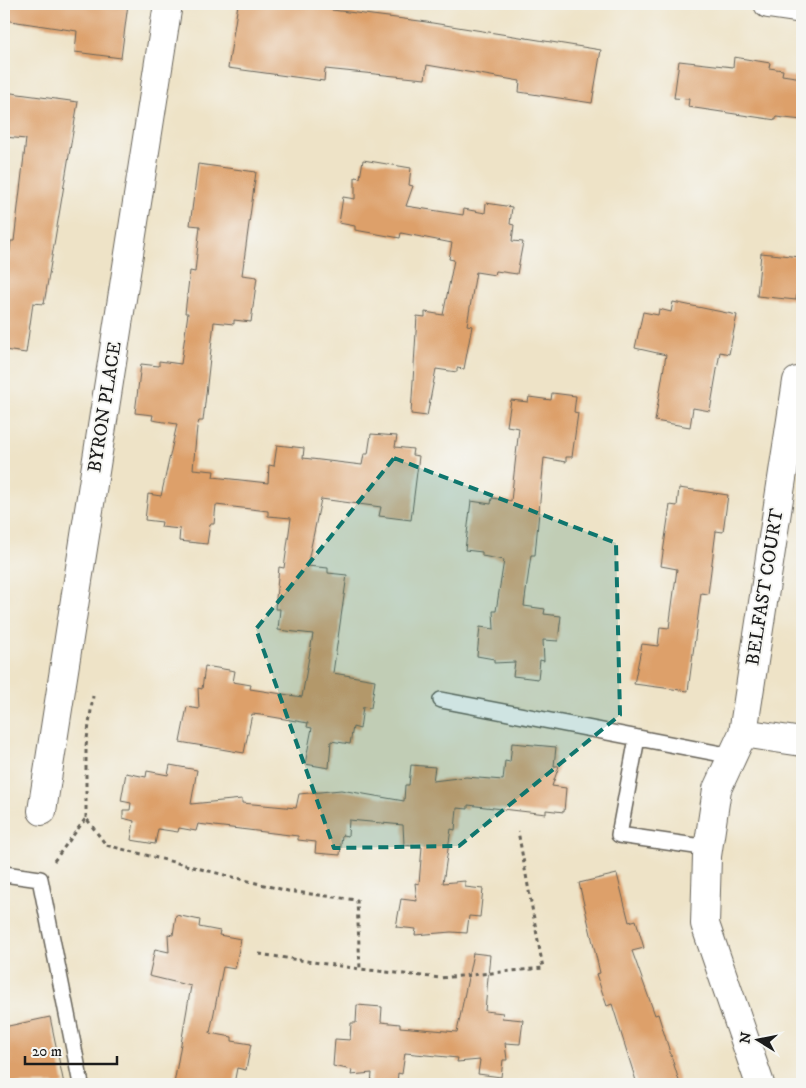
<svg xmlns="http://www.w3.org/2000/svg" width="806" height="1088" font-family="'IM FELL DW Pica',serif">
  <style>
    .building { fill: #dda06b }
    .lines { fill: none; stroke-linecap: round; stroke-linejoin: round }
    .lane-casing { stroke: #666258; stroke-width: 18 }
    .street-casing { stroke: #666258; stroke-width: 30 }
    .path { stroke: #666258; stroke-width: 3; stroke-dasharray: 4 4; stroke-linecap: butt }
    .lane { stroke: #fff; stroke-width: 15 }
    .street { stroke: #fff; stroke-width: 28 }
    .marked { fill: #0f766e; fill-opacity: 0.2; stroke: #0f766e; stroke-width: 4; stroke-dasharray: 10 6; stroke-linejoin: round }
    .labels { text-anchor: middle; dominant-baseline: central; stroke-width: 4; stroke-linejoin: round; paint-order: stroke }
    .street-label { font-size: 19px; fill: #1c1c1c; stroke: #f6f6f2 }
  </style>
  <rect width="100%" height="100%" fill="#f6f6f2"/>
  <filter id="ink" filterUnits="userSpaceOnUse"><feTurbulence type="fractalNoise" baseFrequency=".02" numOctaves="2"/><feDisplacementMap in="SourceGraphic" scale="10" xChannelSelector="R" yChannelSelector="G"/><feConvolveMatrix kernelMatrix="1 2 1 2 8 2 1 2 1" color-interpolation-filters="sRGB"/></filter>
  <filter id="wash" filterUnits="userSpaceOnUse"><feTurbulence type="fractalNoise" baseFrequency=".0096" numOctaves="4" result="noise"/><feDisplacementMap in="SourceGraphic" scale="20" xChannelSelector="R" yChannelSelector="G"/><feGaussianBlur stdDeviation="1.12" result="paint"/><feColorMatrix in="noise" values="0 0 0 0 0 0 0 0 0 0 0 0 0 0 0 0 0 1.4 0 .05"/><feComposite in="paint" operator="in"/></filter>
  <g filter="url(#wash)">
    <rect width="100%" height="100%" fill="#eee3c7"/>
    <g id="blocks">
      <!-- building -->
      <path class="building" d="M4,4H128L121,58L75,52L77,31L4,20Z
        M238,4H333L332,10L420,21L601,50L592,103L519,92L520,81L427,65L425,79L325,69L324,81L228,68Z
        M734,57L770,63L769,68L783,70L782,75L802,78V120L776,117V120L688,107L689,99L674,98L679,61L733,67Z
        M4,92L78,102L44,304L33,303L26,353L4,350V292L11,241H14L26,139L4,137Z
        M363,160L411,168L409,185L413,186L406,206L463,215L464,209L485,213L486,203L512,207L510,224L514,225L512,241L523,242L517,274L496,271L495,275L476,272L467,325L472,326L464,369L457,368V372L436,369L427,416L411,414L417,316L425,317V312L443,315L454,260L449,259L452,243L401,233L400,238L355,230V226L339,223L343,197L355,199V177L360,178Z
        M198,164L256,172L242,275L257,277L251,322L234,320V324L214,322L203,421H199L197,427L193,469L214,471L213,477L268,483L269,465L274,466L277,445L304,448L303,458L362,465L364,454H368L371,434L397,436L395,447L413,449L412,455L419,456L411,520L379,516L381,507L321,499L307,566L328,568V573L347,575L333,673L375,680L371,708L363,707L360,729L353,727L350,744L331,741L329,768L305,764L312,728L307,727L308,723L261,715L252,714L244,753L180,742L187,707L199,709L198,688L202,689L205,666L235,671L233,682L251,685L250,689L302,697L313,634L278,630L280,609H275L279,567L284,568L291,518L268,516V511L216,505L214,524H210L207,544L179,541L180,529L161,527L162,522L145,520L148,494L161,496L177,424L152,420L153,415L135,413L141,364L159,366V361L181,364L188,313H185L190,271L195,272L200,226L190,225Z
        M761,253L801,257L796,300L757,296Z
        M673,302L737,315L729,354L720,352L710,411L693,408L690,427L655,421L666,355L635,348L643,312L658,315L659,309L671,312Z
        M552,393L576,396L574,412L578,413L572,457H566V462L544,458L535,555H531L524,606L545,609L544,614L561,616L558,641L543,640L544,661L540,660L538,679L513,676L515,662L494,663V659L477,656L480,627L494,629L493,611H496L504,560L482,556V552L465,550L471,501L491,504L492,498L511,501L519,428L507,426L511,400L528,402L529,397L551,400Z
        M679,488L728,495L723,532L716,531L708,594L701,593L688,691L634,684L642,644L658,646L660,627L669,628L677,569L661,566L670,505L677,506Z
        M512,743L556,747L554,766H559L552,786L566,788L564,812L546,810V814L468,805V809L457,808L455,830L451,829L443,883L465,881V887L483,889L480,917L469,916L467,933L451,932L415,935L416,929L396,927L401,899L417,901L415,883L419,884L422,847L404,845L403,825L349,820L348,836L342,835L340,855L315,853L316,842L298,840V836L198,824L196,831L179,828L178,832L158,829L155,844L131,840L134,821L123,818V810H130L131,803L121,801L126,773L146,777L147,771L168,775L170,765L197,770L191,804L242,799V803L296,808L299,794L341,790L404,801L405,785H409L411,765L435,767L433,781L466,777L503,780L505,761L510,762Z
        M617,874L629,922L636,920L644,948L632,951L655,1015L658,1014L680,1084H637L612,1004L607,1006L596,974L600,973L579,883Z
        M176,915L200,920L199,927L220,931L219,935L241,939L235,969L223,967L210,1033L232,1037V1041L251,1044L246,1070L237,1068L234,1084H174L191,986L149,976L155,949L169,952L168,934L173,935Z
        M473,953L490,955L485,1011L503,1013L502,1018L523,1020L520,1044L505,1043L507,1060H503L501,1077L478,1074L480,1060L457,1062L458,1058L405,1053L402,1074L398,1073L397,1084H371L372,1073L351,1075L352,1070L333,1066L335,1039L350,1040L351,1023H356L357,1005L382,1007L381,1022L400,1024V1027L457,1032Z
        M50,1017L64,1084H4V1027Z"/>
    </g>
  </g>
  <g filter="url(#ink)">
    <use href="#blocks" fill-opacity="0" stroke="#666258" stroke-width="1"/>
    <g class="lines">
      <defs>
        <path id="lane" d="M441,700L732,756
          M637,738L619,835L709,848
          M4,874L40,879L81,1084"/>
        <path id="street" d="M768,4L802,9
          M743,733L802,742
          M42,811L168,4
          M760,1084L705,924L707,856L717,789L743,733L797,381"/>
      </defs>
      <!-- lane casing -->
      <use href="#lane" class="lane-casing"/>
      <!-- street casing -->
      <use href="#street" class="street-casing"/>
      <!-- path -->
      <path class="path" d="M86,818V746L93,696
        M54,861L86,818L106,845L288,891L357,900L360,969L440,978L543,968L518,831
        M259,954L360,969"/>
      <!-- lane -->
      <use href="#lane" class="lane"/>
      <!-- street -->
      <use href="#street" class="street"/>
    </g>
  </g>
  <!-- marked area -->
  <path class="marked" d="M394,458L616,543L620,715L459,846L334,848L256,629Z"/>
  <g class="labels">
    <!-- street labels -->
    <g class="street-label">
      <text transform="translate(105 407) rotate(-81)">BYRON PLACE</text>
      <text transform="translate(765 587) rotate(-81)">BELFAST COURT</text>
    </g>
  </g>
  <!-- margin -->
  <rect width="806" height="1088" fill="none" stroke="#f6f6f2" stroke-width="20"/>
  <!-- north arrow -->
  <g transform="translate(758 1040) rotate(280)" stroke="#f6f6f2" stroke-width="4" paint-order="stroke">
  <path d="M0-4L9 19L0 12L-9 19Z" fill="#1c1c1c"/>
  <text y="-8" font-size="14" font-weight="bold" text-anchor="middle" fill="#1c1c1c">N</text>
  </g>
  <!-- scale -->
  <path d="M25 1056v8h92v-8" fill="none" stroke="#1c1c1c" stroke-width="2.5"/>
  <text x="32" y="1056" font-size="15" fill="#1c1c1c" stroke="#f6f6f2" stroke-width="4" paint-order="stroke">20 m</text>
</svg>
